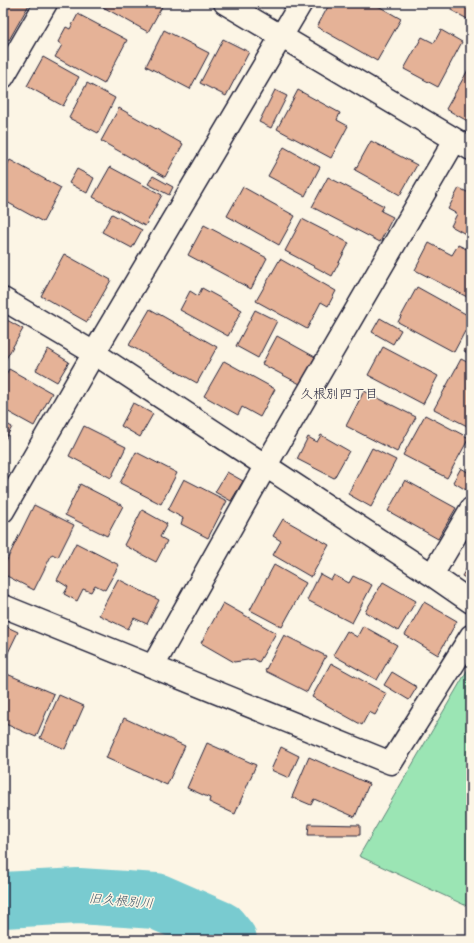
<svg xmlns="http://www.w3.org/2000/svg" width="474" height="943" font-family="'Patrick Hand','Klee One',sans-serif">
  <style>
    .green { fill: #9be5b4; stroke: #5e8478 }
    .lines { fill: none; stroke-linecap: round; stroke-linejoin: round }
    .river { stroke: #79cbd0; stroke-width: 56 }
    .building { fill: #e5b297; stroke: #22223b }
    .minor-casing { stroke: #22223b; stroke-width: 25 }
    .minor { stroke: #fcf5e5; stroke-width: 22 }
    .labels { text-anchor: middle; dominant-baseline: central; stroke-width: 3; stroke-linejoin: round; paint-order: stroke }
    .neighbourhood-label { font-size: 13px; fill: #22223b; stroke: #fcf5e5 }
    .water-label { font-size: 13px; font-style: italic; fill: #3c5568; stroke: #fcf5e5 }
  </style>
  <rect width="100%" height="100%" fill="#fcf5e5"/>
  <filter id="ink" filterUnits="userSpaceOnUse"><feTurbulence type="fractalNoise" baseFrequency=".025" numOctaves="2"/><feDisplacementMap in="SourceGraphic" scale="8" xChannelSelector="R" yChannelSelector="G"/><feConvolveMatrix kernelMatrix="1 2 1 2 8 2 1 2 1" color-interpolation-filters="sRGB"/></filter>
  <g filter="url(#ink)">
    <!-- green -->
    <path class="green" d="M471,664V908L359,856Z"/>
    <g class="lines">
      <!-- river -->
      <path class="river" d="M3,900L79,896L156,901L220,929L229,940"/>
    </g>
    <!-- building -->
    <path class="building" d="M3,3H30L9,40L3,37Z
      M106,3H164L148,32L103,7Z
      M330,3H373L401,19L377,61L317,27Z
      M454,3H471V21L451,10Z
      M78,14L127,40L104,84L55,57L62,45L58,42L66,27L70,29Z
      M164,30L209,53L190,89L146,66Z
      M441,30L462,42L438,87L404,69L422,37L434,43Z
      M223,39L249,52L226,96L200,83Z
      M43,57L79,77L63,106L27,86Z
      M468,70L471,72V123L446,109Z
      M87,83L115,98L98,133L69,118Z
      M275,90L287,96L271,128L259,122Z
      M298,90L340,113L337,120L348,126L331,158L277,129Z
      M119,108L183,144L165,177L101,141Z
      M371,141L417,165L400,195L355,170Z
      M284,147L320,167L305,196L268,176Z
      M10,160L61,188L43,222L3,200V172Z
      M110,167L162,195L145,226L93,197Z
      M77,169L94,178L87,193L69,183Z
      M153,176L173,187L169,195L148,184Z
      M328,177L384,206L381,211L393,217L380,242L312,207Z
      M243,187L295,216L279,245L227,216Z
      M459,188L471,194V237L451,226L457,214L448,209Z
      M112,214L142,230L132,248L102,232Z
      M302,219L349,243L332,276L285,251Z
      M204,225L267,258L251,289L188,255Z
      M429,243L452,255L458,245L471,251V299L415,270Z
      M64,254L111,280L87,322L41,296Z
      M280,259L336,291L328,306L321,302L307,329L256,301Z
      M417,287L471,317V320L454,352L398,322Z
      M202,288L242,310L228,336L180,310L190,291L198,296Z
      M150,309L217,347L197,383L129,345Z
      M255,310L277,321L258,358L236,346Z
      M380,318L401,330L393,344L372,332Z
      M7,320L23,329L3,364V327Z
      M277,336L315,357L300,384L262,364Z
      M471,337V355L464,351Z
      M383,347L438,376L423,404L368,375Z
      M48,349L69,362L57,382L36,370Z
      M461,359L471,364V428L434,409Z
      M224,361L275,389L260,417L242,407L238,415L204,396Z
      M9,369L52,393L34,426L3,409V380Z
      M364,391L416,417L397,452L346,426Z
      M133,403L153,414L140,437L121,426Z
      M425,415L469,438L447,478L403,455Z
      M3,422L12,427L3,443Z
      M84,426L126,447L111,478L69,456Z
      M321,435L349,451L334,478L297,459L308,437L317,442Z
      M372,448L396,460L371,507L348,494Z
      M136,452L177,473L161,504L120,483Z
      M461,468L471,474V493L453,482Z
      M227,472L243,481L231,501L215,492Z
      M184,479L227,501L208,538L181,524L183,518L168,510Z
      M405,480L456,508L438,539L388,511Z
      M80,484L123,506L107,536L65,515Z
      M34,505L74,525L58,557L52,554L34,590L3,574V568Z
      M142,510L167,524L160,537L167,541L156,562L124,545Z
      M283,519L329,545L311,577L273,555L281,541L273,536Z
      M76,543L119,565L105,590L95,585L91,592L83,589L77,601L64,594L68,587L57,580Z
      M471,561V581L462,576Z
      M274,565L306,583L282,627L250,610Z
      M320,574L331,580L334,575L349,583L353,576L372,585L352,623L307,600Z
      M118,579L159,600L147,624L134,618L128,629L99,615Z
      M383,582L416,601L398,631L365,612Z
      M424,602L457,621L438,655L405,635Z
      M223,603L276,633L259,662L254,659L234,662L201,643Z
      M3,625L18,632L3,663Z
      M363,626L397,645L377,680L333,655L347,631L357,637Z
      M284,635L326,656L307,692L265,671Z
      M331,663L387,694L375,715L369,712L362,725L312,697Z
      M392,672L417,687L409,700L384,685Z
      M7,674L54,694L36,737L3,723V683Z
      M59,695L84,706L65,749L40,738Z
      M124,718L185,746L167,785L106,758Z
      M207,743L256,765L235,814L209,802L210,798L187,788Z
      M281,747L299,756L289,778L271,770Z
      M309,757L369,784L355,817L314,799L311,805L292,797Z
      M309,824L360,825V835H308Z"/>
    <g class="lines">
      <defs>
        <path id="minor" d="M225,3L471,149
          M3,77L46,3
          M3,299L94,353L432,575L471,602
          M3,511L94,353L301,3
          M432,575L471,509
          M3,606L391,763L471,636
          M153,666L266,465L455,140"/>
      </defs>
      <!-- minor casing -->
      <use href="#minor" class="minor-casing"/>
      <!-- minor -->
      <use href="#minor" class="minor"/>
    </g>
  </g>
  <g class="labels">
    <!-- neighbourhood labels -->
    <g class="neighbourhood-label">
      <text x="339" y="393">久根別四丁目</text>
    </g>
    <!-- water labels -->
    <g class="water-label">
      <text transform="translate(121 900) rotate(5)">旧久根別川</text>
    </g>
  </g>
  <!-- margin -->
  <rect width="474" height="943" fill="none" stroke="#fcf5e5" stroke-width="16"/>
  <rect x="8" y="8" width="458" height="927" fill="none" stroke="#22223b" stroke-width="1.5" filter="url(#ink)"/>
</svg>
